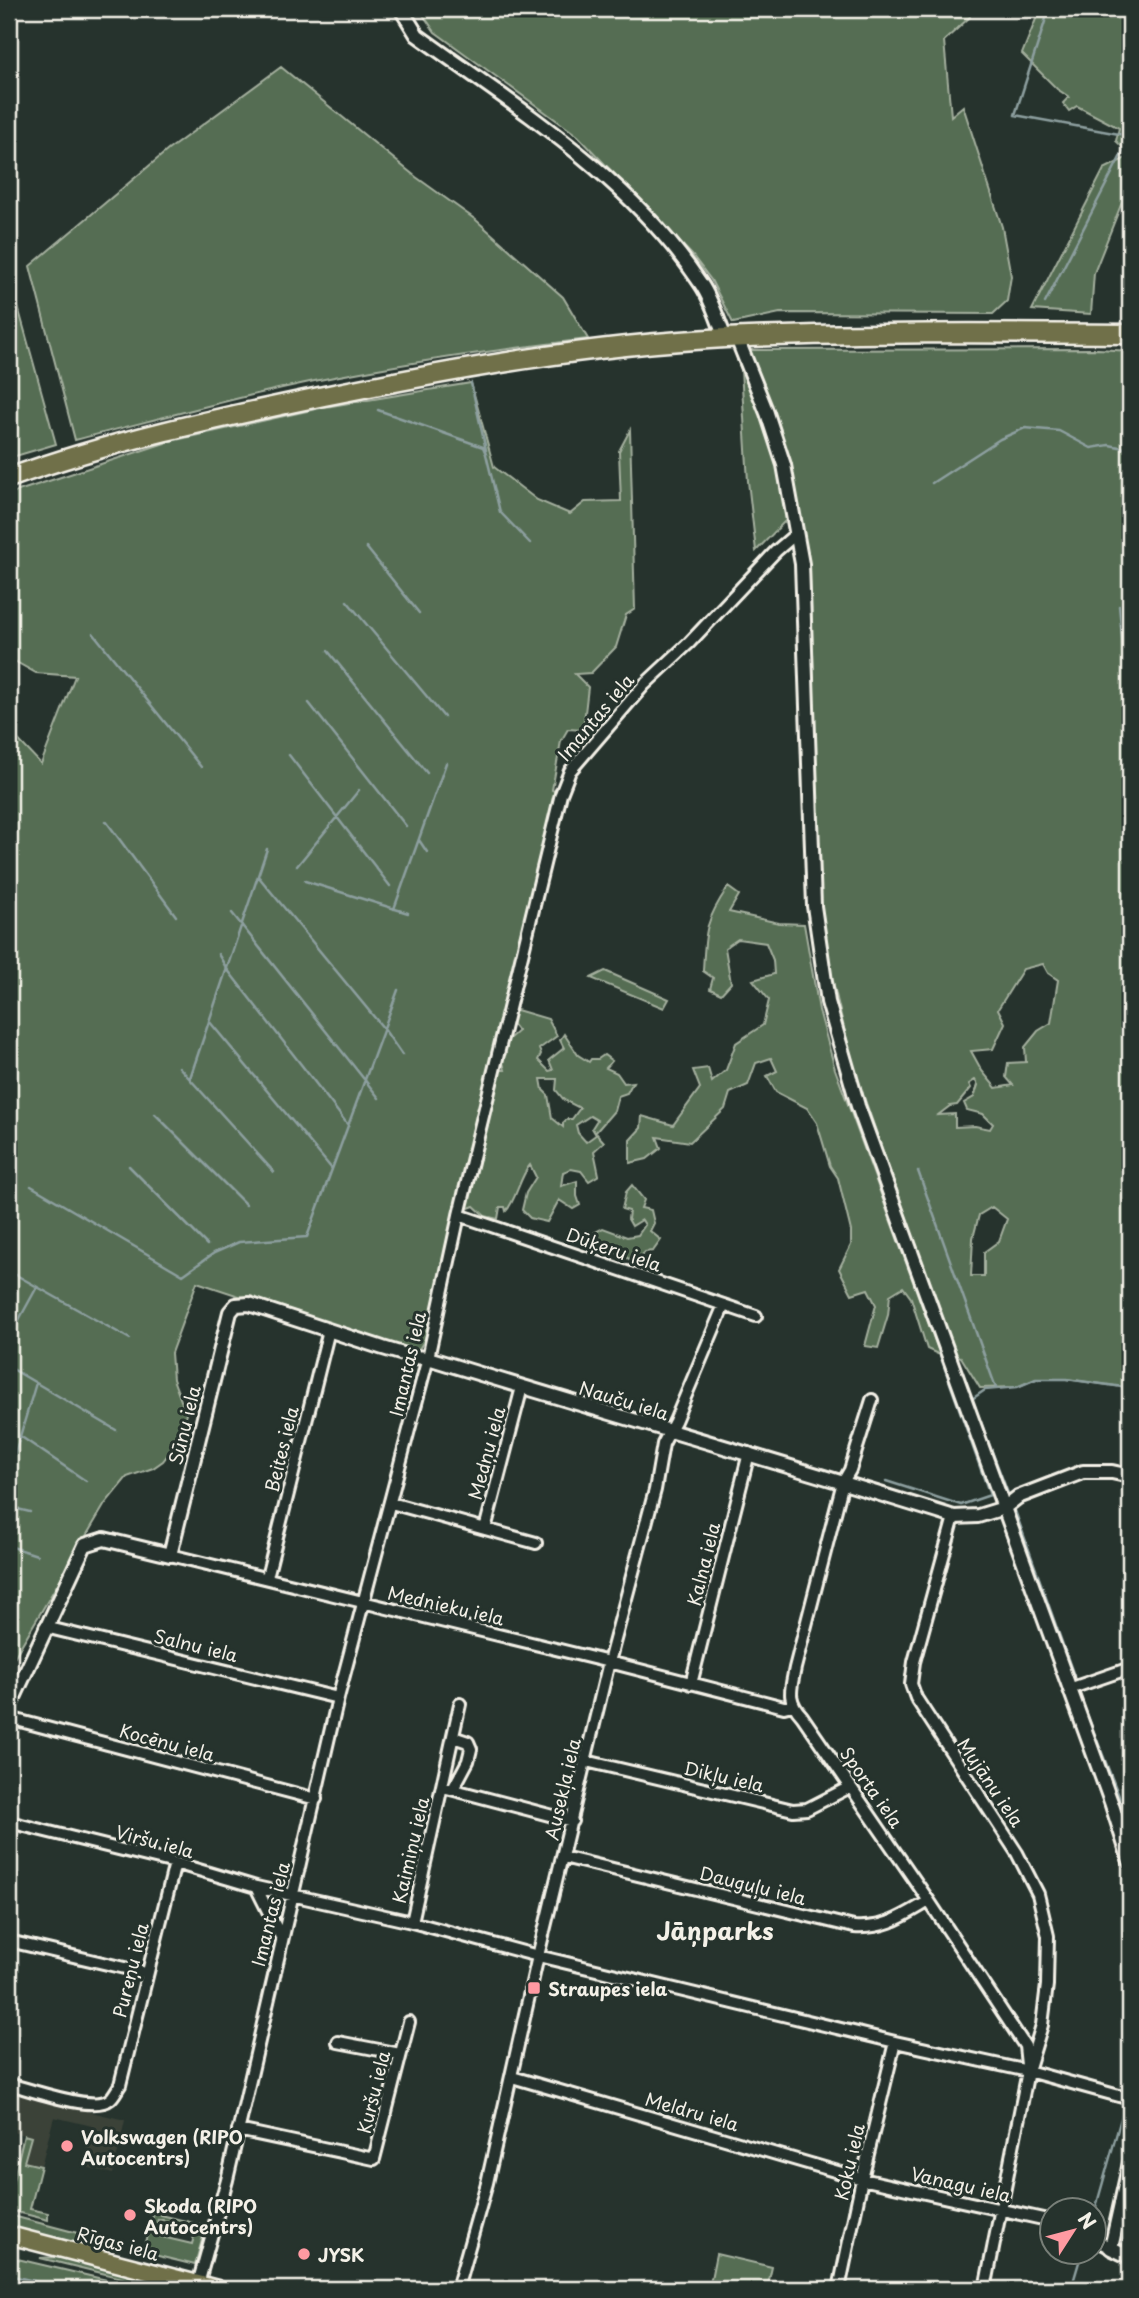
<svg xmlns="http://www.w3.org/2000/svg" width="1139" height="2298" font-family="'Playpen Sans',sans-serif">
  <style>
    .built { fill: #3b4239 }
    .green { fill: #546d53; stroke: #a4af9e; stroke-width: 2; fill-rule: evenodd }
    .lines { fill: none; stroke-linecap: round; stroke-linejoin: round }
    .stream { stroke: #8d9f9f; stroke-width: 2.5 }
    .minor-casing { stroke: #f4f1e8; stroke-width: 16 }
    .tertiary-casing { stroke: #f4f1e8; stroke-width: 18 }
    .primary-casing { stroke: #f4f1e8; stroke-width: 21 }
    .trunk-casing { stroke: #f4f1e8; stroke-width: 23 }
    .minor { stroke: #26332d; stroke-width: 10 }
    .tertiary { stroke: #26332d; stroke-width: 12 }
    .primary { stroke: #70704a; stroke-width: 16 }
    .trunk { stroke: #70704a; stroke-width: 18 }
    .poi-dot { fill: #ff9aa2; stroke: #26332d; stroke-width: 2.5 }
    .labels { text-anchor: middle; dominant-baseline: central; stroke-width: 6; stroke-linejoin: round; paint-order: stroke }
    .street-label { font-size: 18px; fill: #f4f1e8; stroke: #26332d }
    .poi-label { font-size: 18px; font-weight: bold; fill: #f4f1e8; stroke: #26332d; text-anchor: start }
    .district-label { font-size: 24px; font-weight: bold; fill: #f4f1e8; stroke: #26332d }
  </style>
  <rect width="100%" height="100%" fill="#26332d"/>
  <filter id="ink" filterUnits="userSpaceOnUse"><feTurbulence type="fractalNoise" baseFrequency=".0143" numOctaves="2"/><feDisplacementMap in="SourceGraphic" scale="14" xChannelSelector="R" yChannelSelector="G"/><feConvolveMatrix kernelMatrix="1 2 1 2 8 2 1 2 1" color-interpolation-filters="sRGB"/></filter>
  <g filter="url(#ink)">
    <!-- built -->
    <path class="built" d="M9,2093L125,2120L113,2174L82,2166L92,2126L54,2117L41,2166L24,2162L30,2137L9,2131Z"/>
    <!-- green -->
    <path class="green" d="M419,9H967L970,17L944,41L951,116L963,106L1002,227L1011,276L1007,301L993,314L780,313L733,323L711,280L692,255L578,136L435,32Z
      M1040,9H1130V154L1116,141L1119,128L1077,106L1069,111L1063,103L1069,97L1057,89L1022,54Z
      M281,67L416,177L476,220L563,297L588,339C512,348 436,358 361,372C265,389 170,416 75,440L30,266L168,150Z
      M1130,156V182L1094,273L1091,314L1032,310L1104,169Z
      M10,278L56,444L9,458V279Z
      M1098,349L1130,351V1388L1066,1379H1036L1017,1387L980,1388L961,1357L955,1355L853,1066L819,923L803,531C791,469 772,410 750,350ZM1043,964L1048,973L1058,980L1051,1023L1038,1031L1025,1047L1026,1062L1008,1063L1006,1077L1013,1085L996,1088L982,1071L971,1051L993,1049L1005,1023L998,1009L1023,969ZM975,1080L978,1085L974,1097L964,1103L967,1110L983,1114L993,1124L990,1129L975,1126L955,1127V1114L938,1115L950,1106L957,1105L971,1088L969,1084ZM992,1207L1007,1219L999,1241L984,1252V1276H971L973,1238L979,1215Z
      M738,355L754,385L782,482L788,518L756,551L748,481L741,370L737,360Z
      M471,383L494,467L537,500L570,514L585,502L621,501L619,451L630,430L635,609L626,615L616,647L591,673L575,674L588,687L583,730L568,729L561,741L552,790L557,792L425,1339L418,1351H405L197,1282L171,1353L173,1379L186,1414L179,1440L163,1461L153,1468L127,1477L105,1504L9,1666V730L41,764L75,676L36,673L9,658V494L171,441L325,407Z
      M728,887L739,895L729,912L779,923L804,924L819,1010L835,1069L940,1355L927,1349L911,1298L903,1287L890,1295L888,1315L878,1348L865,1346L876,1305L868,1289L852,1294L839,1269L851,1245V1231L838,1178L830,1166L817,1123L807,1108L776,1092L767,1076L777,1071L771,1058L756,1063L748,1085L730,1093L725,1109L690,1142L657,1137L661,1148L647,1159L630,1163V1140L641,1128L642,1116L673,1125L700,1088L693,1070L708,1068L712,1082L726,1070L736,1043L763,1025L769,1000L753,980L774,974L773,960L766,943L738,939L725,948L731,983L721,994L710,989L713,978L703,971C705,931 705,921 728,887Z
      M605,971L669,999L664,1008L591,978Z
      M517,1010L548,1019L557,1036L539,1049L541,1054L538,1060L549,1071L553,1070L549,1060L564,1048L560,1040L564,1034L578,1055L589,1062L591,1059H598L604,1055L612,1061L606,1068L617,1073L624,1083L633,1082L627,1093L618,1096L614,1111L595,1133L592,1128L597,1120L590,1116L576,1125L578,1133L586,1142L597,1134L604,1142L594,1151L599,1175L589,1181L581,1171L571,1169L563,1172L561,1186L577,1181V1196L580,1205L573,1209L559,1200L547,1222L530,1218L522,1210L526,1193L536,1177L530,1165C519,1178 516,1201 506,1211L505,1207H500L498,1219L485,1216L474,1206L464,1210L469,1182L476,1176L472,1169L474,1162L480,1159L476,1152L489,1112L487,1108L495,1096L493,1090L498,1070H505L502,1059L506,1054L503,1044L518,1031L509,1020L510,1015ZM541,1079H557L556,1090L564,1100L580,1108L572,1119H567L563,1123V1127L552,1118L548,1095L543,1090Z
      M632,1185L644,1200L641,1208L651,1210L654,1223L650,1231L661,1240L653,1251L645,1252L636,1262L588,1240V1236L603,1228L627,1237L638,1235L645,1225L642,1220L632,1226L628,1219L629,1211L622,1209L626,1192Z
      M24,2135L31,2137L24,2162L41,2166L30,2209L48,2213V2220L9,2210V2198Z
      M156,2206L162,2209L161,2215L198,2224L205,2229L195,2265L142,2252ZM158,2219L196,2228L192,2244L154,2235Z
      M9,2215L85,2235L82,2242L73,2245L9,2228Z
      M716,2254L772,2267L767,2289H709Z
      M9,2257L145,2289H9Z
      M59,2257L186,2289H167L40,2258Z"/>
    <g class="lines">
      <!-- stream -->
      <path class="stream" d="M1049,9L1015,115L1130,136
        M1045,303L1130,138
        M471,383L486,450
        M378,410L483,447L486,454L500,512L530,543
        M932,483L1000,439L1025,428L1059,431L1091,448L1109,445L1130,449
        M366,547L419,613
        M347,601L444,717
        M1119,606L1130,720
        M93,633L201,767
        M328,651L427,773
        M309,703L406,826
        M289,755L390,886
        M106,821L176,916
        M419,840L427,852
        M297,866L359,790
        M258,876L384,1029L402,1055
        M305,881L408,913
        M394,909L446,763
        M232,913L379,1098
        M218,954L227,969L348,1125
        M209,1021L332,1169
        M179,1067L274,1172
        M190,1078L267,849
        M155,1114L246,1205
        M129,1166L207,1245
        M918,1171L996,1388
        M31,1186L183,1275L214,1253L239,1242L307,1237L398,990
        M9,1271L130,1339
        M9,1338L37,1287
        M9,1367L116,1430
        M20,1436L86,1481
        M9,1473L36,1383
        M886,1481L961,1505L990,1495L940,1355
        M1009,1496L972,1399L985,1390L1017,1387L1036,1379H1066L1130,1388
        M9,1507L30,1512
        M1014,1508L1074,1676
        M9,1546L37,1555
        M1079,1694L1126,1814L1130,1831
        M1094,2214L1125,2104
        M9,2275L67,2289
        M1071,2289L1082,2252"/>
      <defs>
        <path id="minor" d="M459,1215L756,1316
          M872,1400L850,1470L843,1482L795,1668C791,1689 786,1699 802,1716L929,1901L1025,2046L1027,2065
          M391,1503L536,1543
          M954,1517L914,1662L911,1684L916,1698L1017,1853L1038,1894L1048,1936L1047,1985L1042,2025L1028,2071L985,2289
          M485,1529L522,1387
          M170,1555L609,1662L784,1707L792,1705
          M267,1577L329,1330
          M45,1627L338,1698
          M691,1684L749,1453
          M1069,1689L1130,1668
          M9,1718L316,1799
          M586,1761L793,1810L807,1809L850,1787
          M443,1787L572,1821
          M453,1789L468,1761L471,1749L468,1742L453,1737
          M9,1822L175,1863L256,1887L412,1922L538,1956L895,2042L1028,2071L1130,2099
          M563,1857L854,1927C886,1929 903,1916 929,1901
          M256,1887L281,1937
          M412,1922L460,1704
          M9,1941L146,1973
          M338,2042L400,2054
          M512,2077L862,2179L1052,2221
          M9,2084C29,2089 94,2113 110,2099C114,2096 117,2089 120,2085L175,1863
          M238,2130L374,2159L409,2022
          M1094,2239L1111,2248
          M198,2284L227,2180L338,1698L428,1358L459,1215L561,794L570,771L644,685L689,643L776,551L797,533
          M457,2289L487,2183L538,1956L609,1662L655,1490L663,1444L675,1421L724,1305
          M839,2289L862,2179L895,2042"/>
        <path id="tertiary" d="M401,9L417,35C519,109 630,177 701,284C712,300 718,321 725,338
          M737,338L767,413L784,465L802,564L814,906L828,1002L858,1106L1111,1802L1130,1861
          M9,1708L85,1545L104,1539L170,1555L230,1312L236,1305L249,1304L383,1348L413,1357L428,1358C603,1412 779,1462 954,1517L978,1516L1004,1508L1018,1497L1083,1472H1112L1130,1476
          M1130,2163L1111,2248L1130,2257"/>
        <path id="primary" d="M9,2235L217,2289"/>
        <path id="trunk" d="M9,478C110,441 218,418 324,396C455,369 590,345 725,338C860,332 995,333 1130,334"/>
      </defs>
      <!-- minor casing -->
      <use href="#minor" class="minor-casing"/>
      <!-- tertiary casing -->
      <use href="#tertiary" class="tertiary-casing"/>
      <!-- primary casing -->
      <use href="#primary" class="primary-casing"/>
      <!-- trunk casing -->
      <use href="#trunk" class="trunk-casing"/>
      <!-- minor -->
      <use href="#minor" class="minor"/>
      <!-- tertiary -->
      <use href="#tertiary" class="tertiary"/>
      <!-- primary -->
      <use href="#primary" class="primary"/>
      <!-- trunk -->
      <use href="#trunk" class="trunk"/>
    </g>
  </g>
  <!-- markers -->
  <g class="poi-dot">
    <rect x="527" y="1981" width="14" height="14" rx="3.5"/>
    <circle cx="67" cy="2146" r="7"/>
    <circle cx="130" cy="2215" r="7"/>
    <circle cx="304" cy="2254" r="7"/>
  </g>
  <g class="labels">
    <!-- street labels -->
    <g class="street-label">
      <text transform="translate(595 717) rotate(-50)">Imantas iela</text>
      <text transform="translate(614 1249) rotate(19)">Dūķeru iela</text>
      <text transform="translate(407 1364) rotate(-77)">Imantas iela</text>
      <text transform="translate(624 1400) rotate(17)">Nauču iela</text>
      <text transform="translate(184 1425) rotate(-76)">Sūnu iela</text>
      <text transform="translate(281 1449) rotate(-76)">Beites iela</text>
      <text transform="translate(486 1453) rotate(-75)">Medņu iela</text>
      <text transform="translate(703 1564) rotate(-76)">Kalna iela</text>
      <text transform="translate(446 1605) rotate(13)">Mednieku iela</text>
      <text transform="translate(196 1645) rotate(14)">Salnu iela</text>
      <text transform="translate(167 1742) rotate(15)">Kocēnu iela</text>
      <text transform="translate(724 1776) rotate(13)">Dikļu iela</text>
      <text transform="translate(991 1782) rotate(56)">Mujānu iela</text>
      <text transform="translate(872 1787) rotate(55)">Sporta iela</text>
      <text transform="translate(562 1789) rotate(-77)">Ausekļa iela</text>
      <text transform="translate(155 1841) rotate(15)">Viršu iela</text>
      <text transform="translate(410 1850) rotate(-77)">Kaimiņu iela</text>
      <text transform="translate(753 1885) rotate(14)">Dauguļu iela</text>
      <text transform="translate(270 1914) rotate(-76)">Imantas iela</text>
      <text transform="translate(130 1970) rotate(-76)">Pureņu iela</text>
      <text transform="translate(373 2092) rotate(-76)">Kuršu iela</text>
      <text transform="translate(692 2111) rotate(16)">Meldru iela</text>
      <text transform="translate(849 2162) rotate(-77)">Koku iela</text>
      <text transform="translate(961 2184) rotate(13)">Vanagu iela</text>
      <text transform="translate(118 2243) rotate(15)">Rīgas iela</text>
    </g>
    <!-- poi labels -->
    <g class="poi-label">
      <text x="548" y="1988">Straupes iela</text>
      <text x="81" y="2136">Volkswagen (RIPO<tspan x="81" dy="21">Autocentrs)</tspan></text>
      <text x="144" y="2205">Skoda (RIPO<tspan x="144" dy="21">Autocentrs)</tspan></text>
      <text x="318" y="2254">JYSK</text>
    </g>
    <!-- district labels -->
    <g class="district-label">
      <text x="715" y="1930">Jāņparks</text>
    </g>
  </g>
  <!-- margin -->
  <rect width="1139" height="2298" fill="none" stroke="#26332d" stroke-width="35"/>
  <rect x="18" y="18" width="1104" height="2263" fill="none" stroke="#f4f1e8" stroke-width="2.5" filter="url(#ink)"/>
  <!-- north arrow -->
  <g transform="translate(1073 2231) rotate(54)"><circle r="33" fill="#26332d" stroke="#787f78" stroke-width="2"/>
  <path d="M0-5L12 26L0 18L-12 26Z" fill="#ff9aa2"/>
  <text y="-10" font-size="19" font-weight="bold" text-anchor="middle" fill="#f4f1e8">N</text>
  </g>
</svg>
